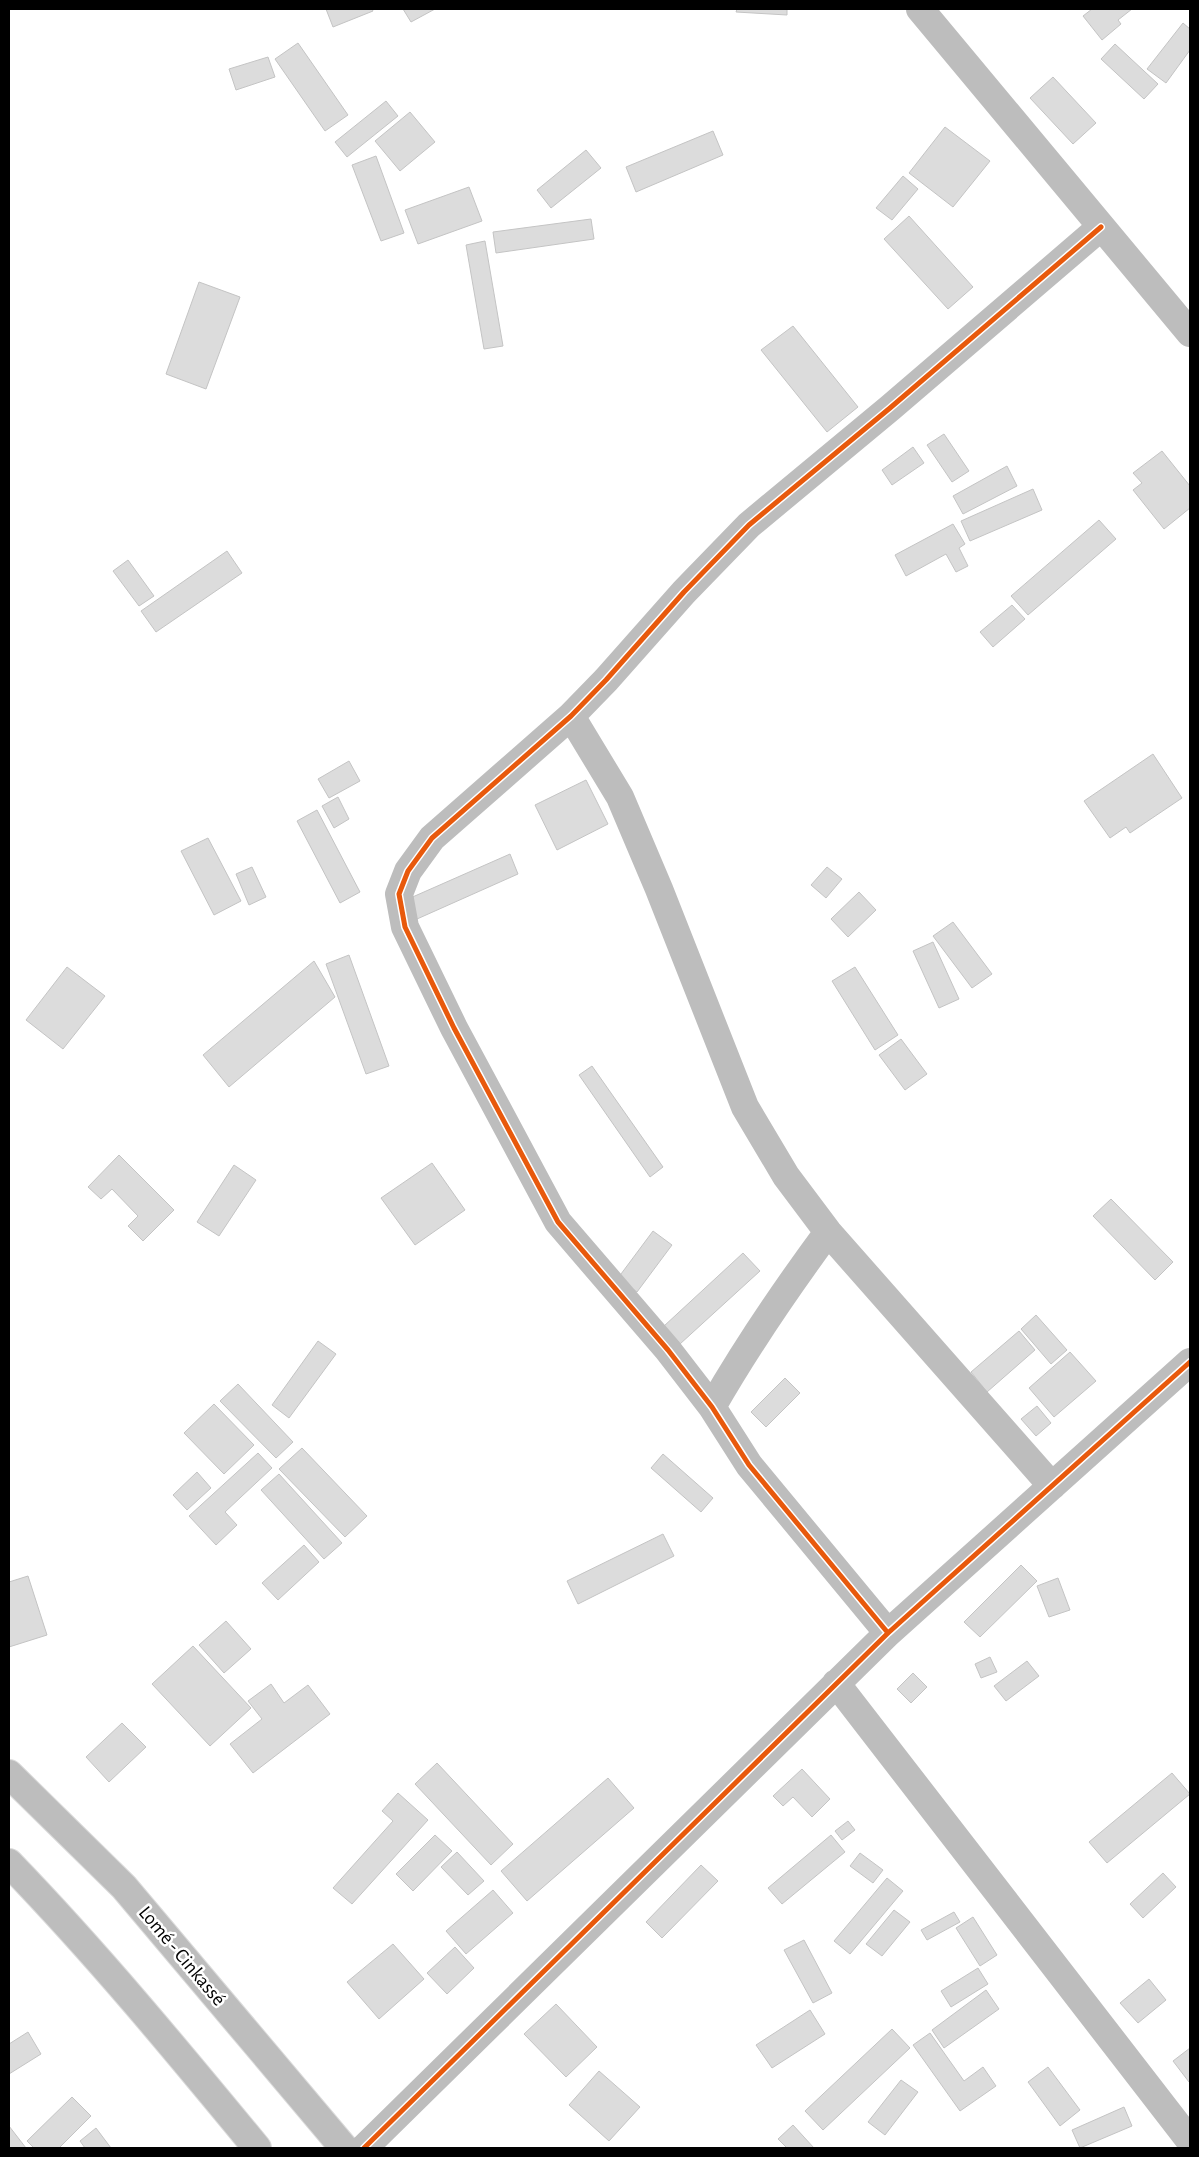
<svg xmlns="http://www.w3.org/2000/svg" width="1199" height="2157" font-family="'Alegreya Sans',sans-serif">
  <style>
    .building { fill: #dcdcdc; stroke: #c4c4c4 }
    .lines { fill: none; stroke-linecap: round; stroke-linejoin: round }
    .highway-casing { stroke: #dbdbdb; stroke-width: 30 }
    .minor { stroke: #bdbdbd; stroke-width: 28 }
    .highway { stroke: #bdbdbd; stroke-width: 28 }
    .cycleway-casing { stroke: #fff; stroke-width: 8 }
    .cycleway { stroke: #e8590c; stroke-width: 5 }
    .labels { text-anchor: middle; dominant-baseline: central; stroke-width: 5; stroke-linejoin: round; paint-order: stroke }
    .street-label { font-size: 20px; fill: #000; stroke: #fff }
  </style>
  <rect width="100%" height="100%" fill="#fff"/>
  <!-- building -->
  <path class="building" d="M326,9H372L373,11L333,27Z
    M403,9H435L411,22Z
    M737,9H787V15L736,12Z
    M1092,9H1132L1118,20L1121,24L1102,40L1083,16Z
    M1183,23L1190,29V50L1166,83L1147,69Z
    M298,43L348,115L325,131L275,59Z
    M1115,44L1158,84L1144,99L1101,59Z
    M268,57L275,77L236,90L229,69Z
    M1053,77L1096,123L1073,144L1030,98Z
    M386,101L398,116L347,157L335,142Z
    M410,112L435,142L400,171L375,141Z
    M945,127L990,161L953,207L909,173Z
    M713,131L723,155L636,192L626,167Z
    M586,150L601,168L551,208L537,190Z
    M376,156L404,233L381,241L352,165Z
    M903,176L918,189L892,220L876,208Z
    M469,187L482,221L418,244L405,210Z
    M909,216L973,287L948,309L884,239Z
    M591,219L594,239L496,253L493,232Z
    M485,241L503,346L484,349L466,245Z
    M199,282L240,297L206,389L166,374Z
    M793,326L858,407L827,432L761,350Z
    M944,434L969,471L952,482L927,445Z
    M913,447L924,463L892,485L882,470Z
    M1162,451L1190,486V508L1164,529L1133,490L1142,483L1133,473Z
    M1007,466L1017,486L963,514L953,496Z
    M1033,489L1042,510L970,541L961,521Z
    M1099,520L1116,539L1028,615L1011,596Z
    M953,524L965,544L959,548L968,566L956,572L946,554L906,576L895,555Z
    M227,551L242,573L156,632L141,611Z
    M128,560L154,596L139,606L113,571Z
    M1012,605L1025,619L993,647L980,632Z
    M1153,754L1182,798L1130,833L1126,827L1110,838L1084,801Z
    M349,761L360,781L329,798L318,779Z
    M586,780L608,824L557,850L535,805Z
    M338,797L349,819L334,828L322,806Z
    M317,810L360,892L340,903L297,821Z
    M208,838L241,901L214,915L181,851Z
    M510,854L518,874L417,919L408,899Z
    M252,867L266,897L249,905L236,874Z
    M827,867L842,879L826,898L811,885Z
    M859,892L876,910L848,937L831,919Z
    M953,922L992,974L972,988L933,936Z
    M933,942L959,999L939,1008L913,951Z
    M349,955L389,1066L366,1074L326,964Z
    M314,961L335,997L229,1087L203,1055Z
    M67,967L105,996L63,1049L26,1020Z
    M855,967L898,1035L875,1050L832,981Z
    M901,1039L927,1074L905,1090L879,1055Z
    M592,1066L663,1167L650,1177L579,1075Z
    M119,1155L174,1210L143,1241L128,1226L138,1216L112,1189L101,1199L88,1187Z
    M432,1163L465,1210L415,1245L381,1198Z
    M234,1165L256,1180L219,1236L197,1222Z
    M1111,1199L1173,1262L1155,1280L1093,1216Z
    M653,1231L672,1245L637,1292L618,1278Z
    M743,1253L760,1271L680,1344L664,1326Z
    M1036,1315L1067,1350L1051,1364L1021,1329Z
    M1019,1331L1035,1350L987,1392L971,1372Z
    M318,1341L336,1354L289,1418L272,1405Z
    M1070,1352L1096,1381L1054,1417L1029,1388Z
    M785,1378L800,1393L766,1427L751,1412Z
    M238,1384L293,1442L276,1458L220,1401Z
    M214,1404L254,1445L224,1474L184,1433Z
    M1037,1406L1051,1423L1036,1436L1021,1419Z
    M302,1448L367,1516L345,1537L279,1469Z
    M258,1453L272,1468L225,1512L237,1525L216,1545L189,1516Z
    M663,1454L713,1498L701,1512L651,1468Z
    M197,1472L211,1488L187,1510L173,1495Z
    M279,1474L342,1543L324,1559L261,1490Z
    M663,1534L674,1556L578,1604L567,1581Z
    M304,1545L319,1562L278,1600L262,1583Z
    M1021,1565L1037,1581L980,1637L964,1622Z
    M28,1576L47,1635L9,1647V1582Z
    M1058,1578L1070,1610L1049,1617L1037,1586Z
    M226,1621L251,1649L224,1673L199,1645Z
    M193,1646L251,1708L210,1746L152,1684Z
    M990,1657L997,1672L981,1678L975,1664Z
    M1027,1661L1039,1676L1006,1701L994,1686Z
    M913,1673L927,1687L911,1703L897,1689Z
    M271,1684L284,1703L308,1685L330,1714L253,1773L230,1744L262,1719L248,1701Z
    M122,1723L146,1747L109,1782L86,1757Z
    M437,1763L513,1844L491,1865L415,1784Z
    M802,1769L830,1799L812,1817L793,1797L783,1806L773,1796Z
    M1172,1773L1190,1794L1107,1863L1089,1842Z
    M608,1778L634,1808L527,1901L501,1871Z
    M398,1793L428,1820L352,1904L333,1888L393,1821L382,1811Z
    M848,1821L855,1830L842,1840L835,1831Z
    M435,1835L452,1851L413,1891L396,1874Z
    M831,1835L845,1852L782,1904L768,1888Z
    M457,1852L484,1881L468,1895L441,1867Z
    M860,1853L883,1870L873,1883L850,1866Z
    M701,1865L718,1881L662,1938L646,1922Z
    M1163,1873L1176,1887L1143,1918L1130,1904Z
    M887,1878L903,1891L850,1954L834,1941Z
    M493,1890L513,1913L466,1954L446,1931Z
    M894,1910L910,1922L882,1956L866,1944Z
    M954,1912L960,1922L927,1940L921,1930Z
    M973,1917L997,1955L980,1966L956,1928Z
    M804,1940L832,1993L813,2003L784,1950Z
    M393,1944L424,1979L379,2019L347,1982Z
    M455,1947L474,1968L447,1994L427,1973Z
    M978,1968L988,1984L951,2007L941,1991Z
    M1149,1979L1166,2000L1138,2023L1120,2003Z
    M986,1990L999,2009L944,2048L932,2030Z
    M556,2004L597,2047L566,2077L524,2034Z
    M810,2010L825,2034L772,2068L756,2045Z
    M892,2029L910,2048L823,2130L805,2111Z
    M28,2032L41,2054L9,2074V2044Z
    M930,2033L964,2081L983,2067L996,2086L960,2111L913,2045Z
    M1190,2048V2081L1189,2082L1173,2061Z
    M1048,2067L1080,2110L1060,2126L1028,2082Z
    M599,2071L640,2107L609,2141L569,2105Z
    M901,2080L918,2092L885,2135L868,2122Z
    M72,2097L91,2116L59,2148H34L27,2141Z
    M1124,2107L1132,2126L1080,2148L1072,2130Z
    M793,2125L814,2148H787L778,2139Z
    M9,2126L26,2148H9Z
    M96,2128L111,2148H85L80,2141Z"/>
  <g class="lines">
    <defs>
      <path id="highway" d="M9,1774L124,1887L344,2148
        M9,1863C97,1954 177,2051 257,2148"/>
    </defs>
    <!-- highway casing -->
    <use href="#highway" class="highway-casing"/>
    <!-- minor -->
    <path class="minor" d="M920,9L1190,333
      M571,716L620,797L659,889L745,1107L786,1176L828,1232L1052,1486
      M712,1407C747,1346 786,1289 828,1232
      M888,1633L749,1465L712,1407L668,1350L558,1222L454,1028L405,927L399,894L408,871L432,838L571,716L606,680L684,592L749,525L890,408L1101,227
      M836,1683L1190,2141
      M364,2148L888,1633L1190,1362"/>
    <!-- highway -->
    <use href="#highway" class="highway"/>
    <defs>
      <path id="cycleway" d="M888,1633L749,1465L712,1407L668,1350L558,1222L454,1028L405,927L399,894L408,871L432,838L571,716L606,680L684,592L749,525L890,408L1101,227
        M364,2148L888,1633L1190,1362"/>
    </defs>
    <!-- cycleway casing -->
    <use href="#cycleway" class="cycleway-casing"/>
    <!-- cycleway -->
    <use href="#cycleway" class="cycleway"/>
  </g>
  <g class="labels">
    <!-- street labels -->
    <g class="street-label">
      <text transform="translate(182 1956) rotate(50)">Lomé - Cinkassé</text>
    </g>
  </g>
  <!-- border -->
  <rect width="1199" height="2157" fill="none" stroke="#000000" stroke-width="20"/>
</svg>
